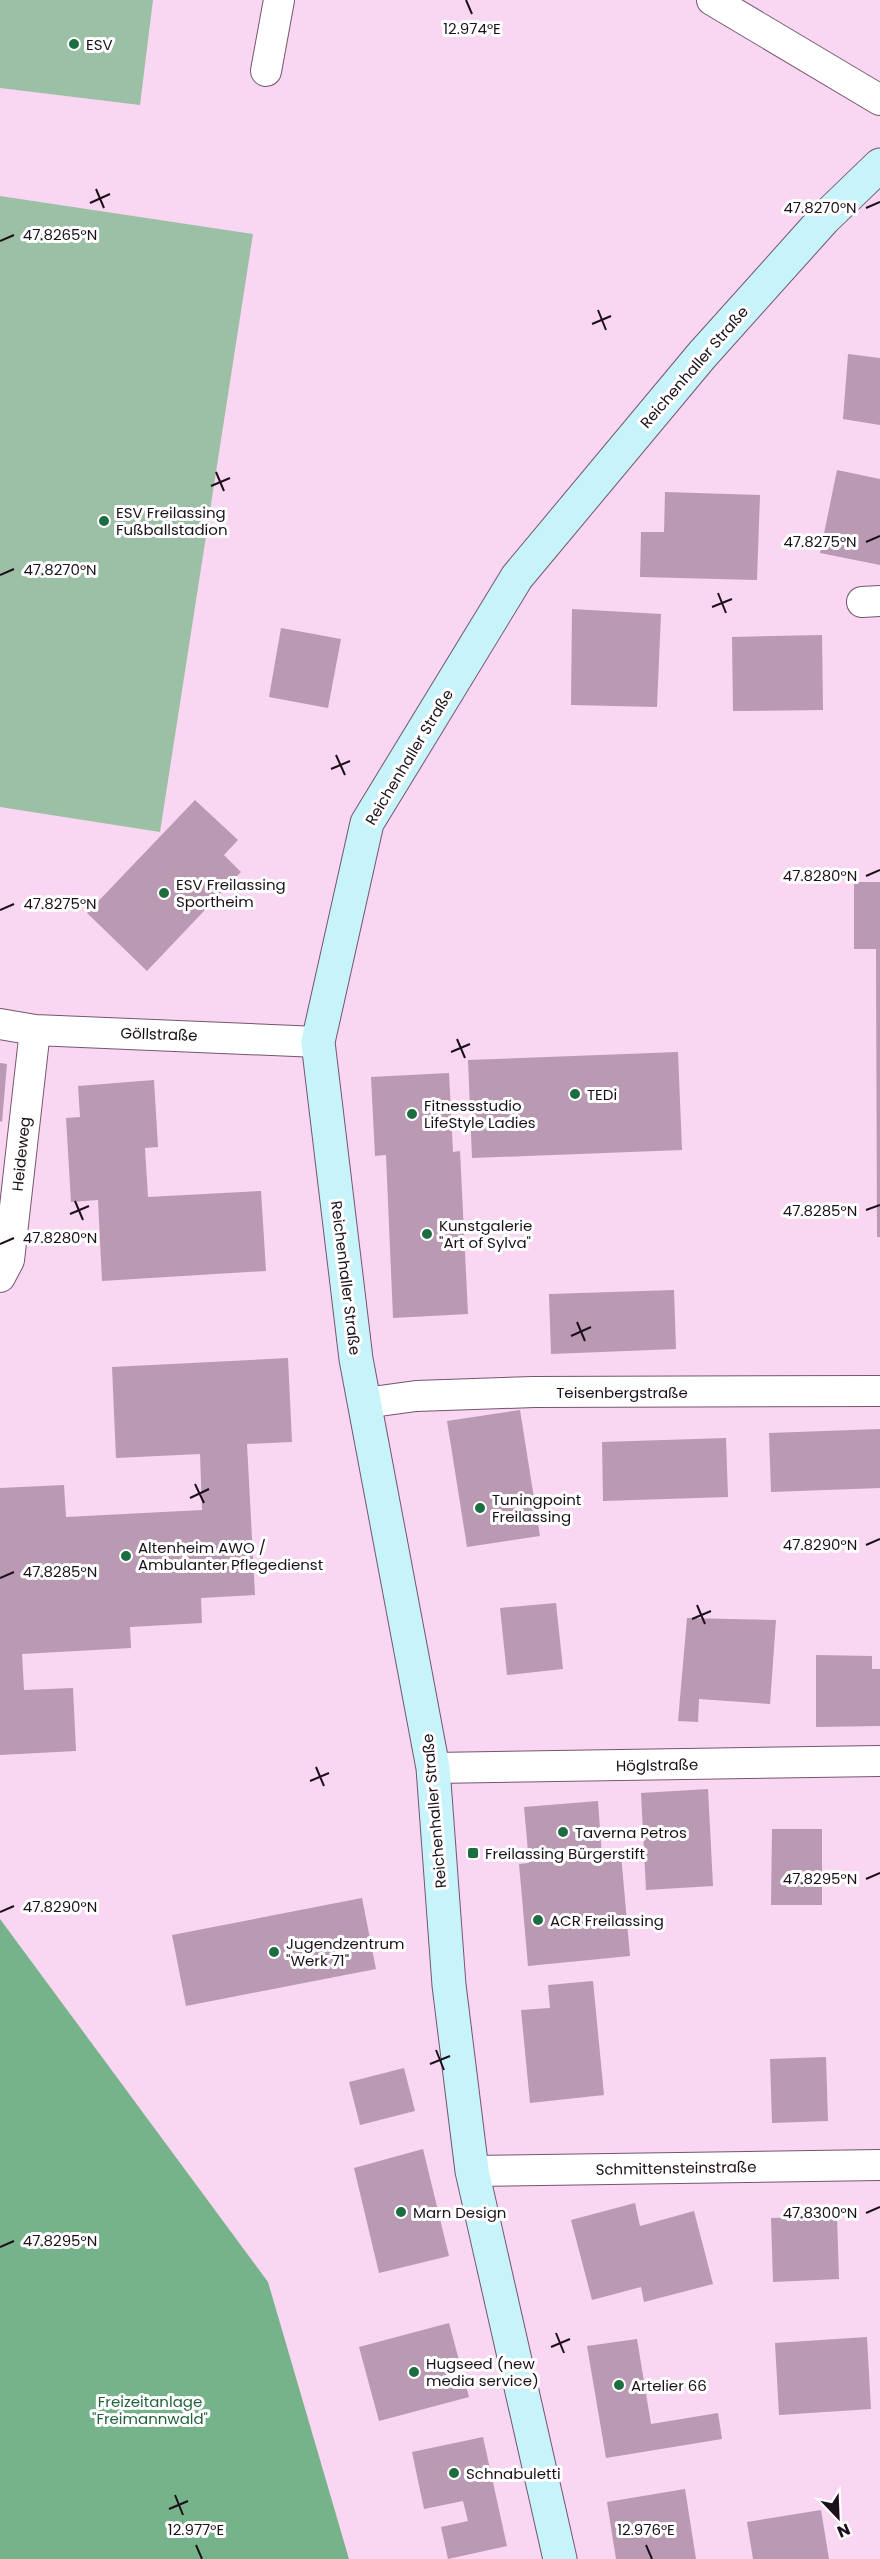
<svg xmlns="http://www.w3.org/2000/svg" width="880" height="2559" font-family="Poppins,sans-serif">
  <style>
    .green { fill: #9cc0a6 }
    .forest { fill: #77b38a }
    .building { fill: #ba99b3 }
    .lines { fill: none; stroke-linecap: round; stroke-linejoin: round }
    .street-casing { stroke: #74566e; stroke-width: 32 }
    .secondary-casing { stroke: #74566e; stroke-width: 35 }
    .street { stroke: #fff; stroke-width: 30 }
    .secondary { stroke: #c7f3fb; stroke-width: 33 }
    .ticks { fill: none; stroke: #1c111a; stroke-width: 2 }
    .poi-dot { fill: #1c6e40; stroke: #fff; stroke-width: 2 }
    .labels { text-anchor: middle; dominant-baseline: central; stroke-width: 6; stroke-linejoin: round; paint-order: stroke }
    .poi-label { font-size: 15px; fill: #1c111a; stroke: #fff; text-anchor: start }
    .street-label { font-size: 15px; fill: #1c111a; stroke: #fff }
    .park-label { font-size: 15px; fill: #20633c; stroke: #fff }
    .ticks-label { font-size: 15px; text-anchor: middle; fill: #1c111a; stroke: #fff; stroke-width: 6; stroke-linejoin: round; paint-order: stroke }
  </style>
  <rect width="100%" height="100%" fill="#f9d6f1"/>
  <!-- green -->
  <path class="green" d="M0,0H153L140,105L0,88Z
    M0,196L253,234L160,832L0,807Z"/>
  <!-- forest -->
  <path class="forest" d="M0,1919L268,2282L349,2559H0Z"/>
  <!-- building -->
  <path class="building" d="M848,354L880,358V425L843,419Z
    M837,470L880,479V565L820,553Z
    M665,492L760,495L757,580L640,577L641,532H664Z
    M572,609L661,614L657,707L571,705Z
    M281,628L341,639L328,708L269,697Z
    M822,635L823,710L733,711L732,637Z
    M195,800L238,840L224,855L241,872L147,971L87,913Z
    M854,882H880V1237H877L876,949H854Z
    M678,1052L682,1150L472,1158L468,1060Z
    M0,1063L7,1064L2,1122L0,1121Z
    M449,1073L453,1152L460,1151L468,1314L393,1318L386,1155L375,1156L371,1077Z
    M154,1080L158,1147L145,1148L148,1197L261,1191L266,1271L102,1281L98,1200L71,1202L66,1118L80,1117L78,1086Z
    M674,1290L676,1349L551,1354L549,1294Z
    M288,1358L292,1442L247,1444L255,1595L201,1598L202,1623L130,1627L131,1648L22,1654L24,1690L73,1688L76,1751L0,1755V1488L64,1485L66,1517L202,1510L200,1454L116,1458L112,1367Z
    M520,1410L540,1536L467,1547L447,1421Z
    M880,1429V1488L771,1492L769,1433Z
    M726,1438L728,1497L603,1501L602,1442Z
    M556,1603L563,1669L507,1675L500,1608Z
    M687,1618L776,1620L770,1704L699,1699L698,1722L678,1721Z
    M816,1655L872,1656V1669H880V1726L816,1727Z
    M708,1789L713,1886L646,1890L641,1793Z
    M598,1801L602,1856L621,1854L630,1956L528,1966L519,1864L529,1863L524,1807Z
    M772,1829H822V1905H771Z
    M362,1898L376,1969L186,2006L172,1935Z
    M593,1981L604,2095L530,2103L521,2010L550,2008L548,1985Z
    M826,2057L828,2121L772,2123L770,2059Z
    M404,2068L415,2111L360,2125L349,2082Z
    M423,2149L449,2256L379,2273L354,2168Z
    M635,2203L640,2226L694,2211L713,2284L644,2302L641,2287L592,2300L571,2220Z
    M837,2216L839,2279L773,2282L771,2218Z
    M449,2323L469,2397L379,2421L359,2347Z
    M867,2337L871,2409L779,2415L775,2343Z
    M637,2339L651,2424L718,2413L722,2439L606,2458L587,2346Z
    M483,2437L507,2546L448,2559L441,2527L468,2521L463,2501L424,2509L412,2452Z
    M685,2489L696,2559H616L607,2502Z
    M821,2510L829,2559H753L747,2522Z"/>
  <g class="lines">
    <defs>
      <path id="street" d="M712,0L880,100
        M266,71L279,0
        M862,602L880,601
        M0,1024L35,1030L318,1042
        M0,1277L9,1260L35,1030
        M365,1403L416,1396L534,1392L880,1391
        M433,1768L880,1761
        M472,2171L880,2165"/>
      <path id="secondary" d="M560,2559L472,2171L449,1985L433,1768L356,1359L318,1042L367,823L517,577L702,355L824,219L880,165"/>
    </defs>
    <!-- street casing -->
    <use href="#street" class="street-casing"/>
    <!-- secondary casing -->
    <use href="#secondary" class="secondary-casing"/>
    <!-- street -->
    <use href="#street" class="street"/>
    <!-- secondary -->
    <use href="#secondary" class="secondary"/>
  </g>
  <!-- ticks -->
  <path class="ticks" d="M466,0L472,14M96,189L104,208M90,203L110,194M866,208L880,202M0,241L14,235M598,310L606,330M592,324L611,316M216,472L224,491M211,486L230,478M866,542L880,536M0,575L14,569M718,593L726,613M712,607L732,599M336,755L345,775M331,769L350,761M866,876L880,870M0,910L14,904M457,1039L465,1058M451,1052L470,1044M75,1201L83,1220M866,1210L880,1205M70,1214L89,1206M0,1244L14,1238M577,1322L585,1341M571,1336L591,1327M195,1484L204,1503M190,1498L209,1489M866,1545L880,1539M0,1578L14,1572M697,1605L705,1624M692,1619L711,1611M316,1767L324,1786M310,1781L329,1773M866,1879L880,1873M0,1912L14,1906M436,2050L444,2070M430,2064L450,2056M866,2213L880,2207M0,2247L14,2241M556,2333L564,2353M551,2347L570,2339M175,2495L183,2515M169,2509L188,2501M196,2545L202,2559M646,2545L652,2559"/>
  <!-- markers -->
  <g class="poi-dot">
    <circle cx="74" cy="44" r="6"/>
    <circle cx="104" cy="521" r="6"/>
    <circle cx="164" cy="893" r="6"/>
    <circle cx="575" cy="1094" r="6"/>
    <circle cx="412" cy="1114" r="6"/>
    <circle cx="427" cy="1234" r="6"/>
    <circle cx="480" cy="1508" r="6"/>
    <circle cx="126" cy="1556" r="6"/>
    <circle cx="563" cy="1832" r="6"/>
    <rect x="467" y="1847" width="12" height="12" rx="3"/>
    <circle cx="538" cy="1920" r="6"/>
    <circle cx="274" cy="1952" r="6"/>
    <circle cx="401" cy="2212" r="6"/>
    <circle cx="414" cy="2372" r="6"/>
    <circle cx="619" cy="2385" r="6"/>
    <circle cx="454" cy="2473" r="6"/>
  </g>
  <g class="labels">
    <!-- poi labels -->
    <g class="poi-label">
      <text x="86" y="44">ESV</text>
      <text x="116" y="512">ESV Freilassing<tspan x="116" dy="17">Fußballstadion</tspan></text>
      <text x="176" y="884">ESV Freilassing<tspan x="176" dy="17">Sportheim</tspan></text>
      <text x="587" y="1094">TEDi</text>
      <text x="424" y="1105">Fitnessstudio<tspan x="424" dy="17">LifeStyle Ladies</tspan></text>
      <text x="439" y="1225">Kunstgalerie<tspan x="439" dy="17">"Art of Sylva"</tspan></text>
      <text x="492" y="1499">Tuningpoint<tspan x="492" dy="17">Freilassing</tspan></text>
      <text x="138" y="1547">Altenheim AWO /<tspan x="138" dy="17">Ambulanter Pflegedienst</tspan></text>
      <text x="575" y="1832">Taverna Petros</text>
      <text x="485" y="1853">Freilassing Bürgerstift</text>
      <text x="550" y="1920">ACR Freilassing</text>
      <text x="286" y="1943">Jugendzentrum<tspan x="286" dy="17">"Werk 71"</tspan></text>
      <text x="413" y="2212">Marn Design</text>
      <text x="426" y="2363">Hugseed (new<tspan x="426" dy="17">media service)</tspan></text>
      <text x="631" y="2385">Artelier 66</text>
      <text x="466" y="2473">Schnabuletti</text>
    </g>
    <!-- street labels -->
    <g class="street-label">
      <text transform="translate(694 367) rotate(-49)">Reichenhaller Straße</text>
      <text transform="translate(409 757) rotate(-59)">Reichenhaller Straße</text>
      <text transform="translate(159 1034) rotate(2)">Göllstraße</text>
      <text transform="translate(21 1154) rotate(-84)">Heideweg</text>
      <text transform="translate(346 1278) rotate(83)">Reichenhaller Straße</text>
      <text x="622" y="1392">Teisenbergstraße</text>
      <text transform="translate(657 1765) rotate(-1)">Höglstraße</text>
      <text transform="translate(434 1811) rotate(-95)">Reichenhaller Straße</text>
      <text transform="translate(676 2168) rotate(-1)">Schmittensteinstraße</text>
    </g>
    <!-- park labels -->
    <g class="park-label">
      <text x="150" y="2401">Freizeitanlage<tspan x="150" dy="17">"Freimannwald"</tspan></text>
    </g>
  </g>
  <g class="ticks-label">
    <text x="472" y="34">12.974°E</text>
    <text x="820" y="213">47.8270°N</text>
    <text x="60" y="240">47.8265°N</text>
    <text x="820" y="547">47.8275°N</text>
    <text x="60" y="575">47.8270°N</text>
    <text x="820" y="881">47.8280°N</text>
    <text x="60" y="909">47.8275°N</text>
    <text x="820" y="1216">47.8285°N</text>
    <text x="60" y="1243">47.8280°N</text>
    <text x="820" y="1550">47.8290°N</text>
    <text x="60" y="1577">47.8285°N</text>
    <text x="820" y="1884">47.8295°N</text>
    <text x="60" y="1912">47.8290°N</text>
    <text x="820" y="2218">47.8300°N</text>
    <text x="60" y="2246">47.8295°N</text>
    <text x="196" y="2535">12.977°E</text>
    <text x="646" y="2535">12.976°E</text>
  </g>
  <!-- north arrow -->
  <g transform="translate(838 2517) rotate(157)" stroke="#ffffff" stroke-width="4.5" paint-order="stroke">
  <path d="M0-4.5L10 22L0 15L-10 22Z" fill="#1c111a"/>
  <text y="-9" font-size="16" font-weight="bold" text-anchor="middle" fill="#1c111a">N</text>
  </g>
</svg>
